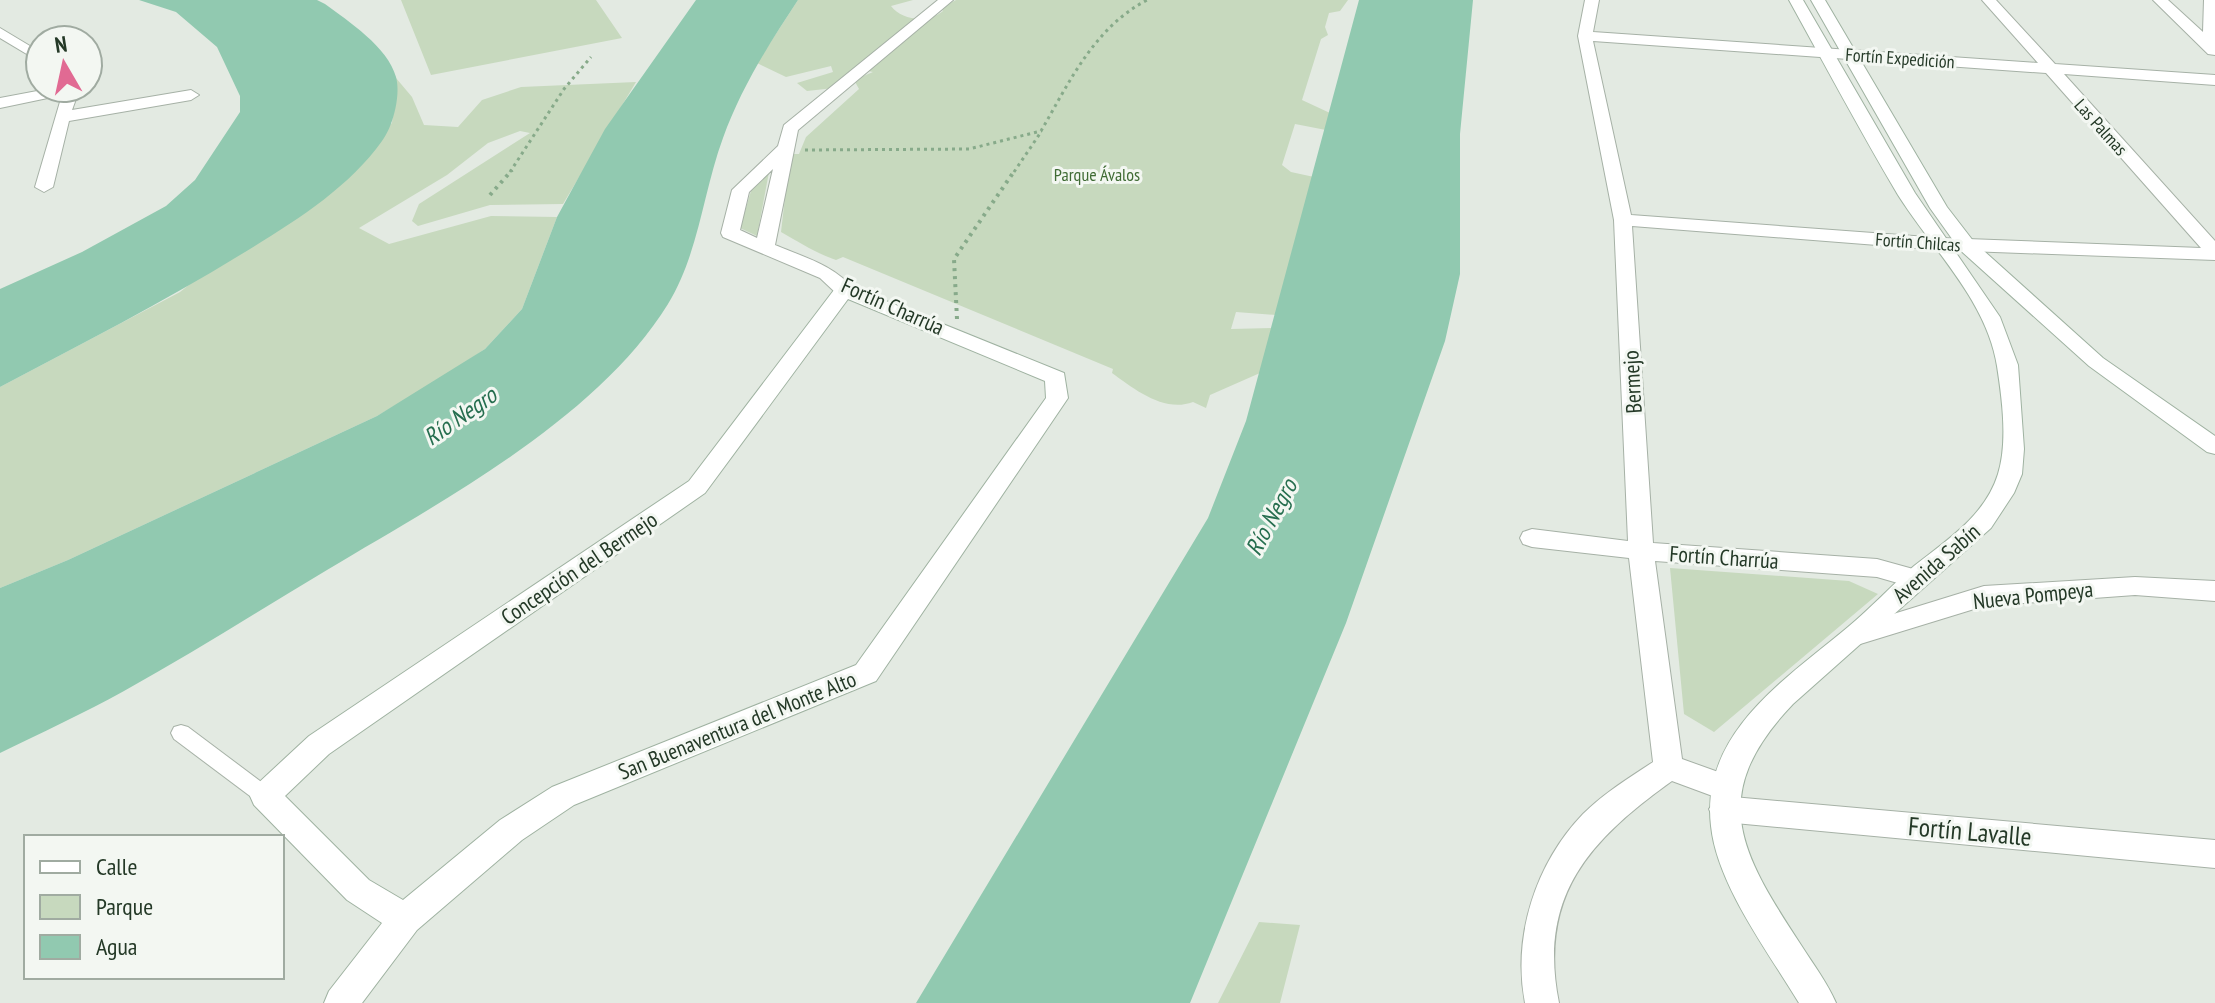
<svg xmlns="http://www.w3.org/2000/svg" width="2215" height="1003" font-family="'PT Sans Narrow',sans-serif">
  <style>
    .green { fill: #c7d9be }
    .water { fill: #91c9b0 }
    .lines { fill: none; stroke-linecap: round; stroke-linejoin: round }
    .lane-casing { stroke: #a6b1a6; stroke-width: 2 }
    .street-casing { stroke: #a6b1a6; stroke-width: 2 }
    .secondary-casing { stroke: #9fb2a1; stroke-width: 2 }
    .path-far1 { stroke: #87aa8a; stroke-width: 3; stroke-dasharray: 3 4; stroke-linecap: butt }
    .path { stroke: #87aa8a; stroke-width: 4; stroke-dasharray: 3 5; stroke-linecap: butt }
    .lane { fill: #fff; fill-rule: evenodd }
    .street { fill: #fff; fill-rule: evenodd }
    .secondary { fill: #fff; fill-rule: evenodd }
    .labels { text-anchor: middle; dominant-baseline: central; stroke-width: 6; stroke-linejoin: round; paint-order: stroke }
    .far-street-label { font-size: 18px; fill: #243927; stroke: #f3f7f2 }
    .far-park-label { font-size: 18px; fill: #3f6b34; stroke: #f3f7f2 }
    .street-label { font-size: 22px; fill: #243927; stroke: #f3f7f2 }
    .water-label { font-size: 24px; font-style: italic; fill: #266e4f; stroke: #f3f7f2 }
    .near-street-label { font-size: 26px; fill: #243927; stroke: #f3f7f2 }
  </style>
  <rect width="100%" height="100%" fill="#e3eae2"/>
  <!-- green -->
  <path class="green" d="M401,0H596L622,38L431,75Z
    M798,0H913L891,6C902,21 929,23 943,11L941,8L956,0H1348L1340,11L1329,13L1325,27L1328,35L1321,39L1302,100L1330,113L1326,130L1295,124L1282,165L1291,172L1314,177L1276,315L1236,312L1231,329L1272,328L1260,373L1210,395L1206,408L1193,402C1164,413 1134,389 1112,373L1113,369L843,257L836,260C813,252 801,243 781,232L789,163L794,154H799L806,137L859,89L854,80L873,72L863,70L834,88L807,91L797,83L833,72L831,66L786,77L757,63Z
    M396,78L412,97L424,125L458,127L482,100L521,87L636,82L563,204L490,205L418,226L412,221L419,204L530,133L520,131L488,143L447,175L359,228L389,244L491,216L557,217L522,309L485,349L437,381L377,416L68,560L0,588V387L180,292L392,123Z
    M769,172L757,236L740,228L751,191Z
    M1670,568L1849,581L1878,594L1714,732L1684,714Z
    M1259,922L1300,925L1280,1003H1218Z"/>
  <!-- water -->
  <path class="water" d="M139,0H317L325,4C348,21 388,47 396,77C401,95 393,127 382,141C347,190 291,224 240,255C162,303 81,344 0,387V289L82,252L166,206L195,180L240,112V96L217,47L176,12Z
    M696,0H798C769,44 741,88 723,138C703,192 699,253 668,304C597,419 442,501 327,570C260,610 193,653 124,691C84,713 41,733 0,753V588L68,560L377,416L485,349L522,309L557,217L605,129Z
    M1359,0H1473L1460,134V274L1445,341L1346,623L1190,1003H916L1208,518L1246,421Z"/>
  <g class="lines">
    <defs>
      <path id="lane" d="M181,725L188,727L272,790L275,796L272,802L265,805L258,802L174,739L171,733L174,727Z"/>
      <path id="street" d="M938,0H953L798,130L775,245C803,257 835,265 854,290L851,294H837L820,278L723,237L721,233L732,190L778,146L784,125ZM773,169L757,238L740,230L749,192Z
        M1585,0H1599L1593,32L2038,63L1982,0H1996L2055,64L2215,75V85L2064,74L2215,241V260L1941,250L1632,226L1653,543L1877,559L1924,572L1928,579L1924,586L1915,588L1877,577L1655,561L1682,759L1735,778L1739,787L1733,797L2215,840V868L1724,822L1713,818L1709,809L1718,798L1672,781C1591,839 1537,895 1559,1003H1525C1512,936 1536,863 1583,814C1604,793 1629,778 1653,762L1629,558L1532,547L1523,544L1520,538L1523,532L1532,529L1628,541L1614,220L1578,36ZM1593,41L2046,73L2201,248L1941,238L1631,215Z
        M2153,0H2168L2203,32L2204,0H2215V55L2208,54Z
        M0,28L40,52V62L0,38Z
        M53,88H80L72,110L191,90L199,95L191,100L69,121L53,187L44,192L35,187L62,95L0,108V98Z
        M2135,577L2215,581V601L2135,595L1984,606L1857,645L1848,642L1844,635L1848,628L1984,586Z"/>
      <path id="secondary" d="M1789,0H1803L1915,193L2000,317L2018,365L2024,449L2022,474L2014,493L1991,528L1793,704C1706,795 1740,852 1801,945C1813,964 1827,982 1836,1003H1799C1769,953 1717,885 1711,826C1700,733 1786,679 1848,627C1871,608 1891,586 1914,566C1947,540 1985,516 1998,474C2008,442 2002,398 1997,366C1987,301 1932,249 1898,195C1860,131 1825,65 1789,0Z
        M1811,0H1825L1947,207L1974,242L2103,358L2215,436V454L2207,452L2089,366L1960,250L1930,208Z
        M844,284L1064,373L1068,398L876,681L574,805L522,840L417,930L362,1003H324L329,991L382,923L347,900L254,805L250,796L254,787L309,736L689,481L837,286ZM848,299L1045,381L1046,398L856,665L552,787L500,820L403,900L369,880L285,796L329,754L705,493Z"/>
    </defs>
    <!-- lane casing -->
    <use href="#lane" class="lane-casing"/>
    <!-- street casing -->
    <use href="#street" class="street-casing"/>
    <!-- secondary casing -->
    <use href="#secondary" class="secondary-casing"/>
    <!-- path-far1 -->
    <path class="path-far1" d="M805,150L969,149L1041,131C1070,81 1094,28 1147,0
      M510,172L564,89L591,57
      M1014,172L1041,132"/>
    <!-- path -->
    <path class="path" d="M490,195L512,170
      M957,319L954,259L1015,170"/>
    <!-- lane -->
    <use href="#lane" class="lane"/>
    <!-- street -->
    <use href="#street" class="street"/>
    <!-- secondary -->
    <use href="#secondary" class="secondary"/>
  </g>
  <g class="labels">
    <!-- far-street labels -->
    <g class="far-street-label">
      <text transform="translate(1900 58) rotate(4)">Fortín Expedición</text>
      <text transform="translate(2101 127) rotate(48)">Las Palmas</text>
      <text transform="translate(1918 242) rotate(4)">Fortín Chilcas</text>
    </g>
    <!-- far-park labels -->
    <g class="far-park-label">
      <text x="1097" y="174">Parque Ávalos</text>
    </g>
    <!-- street labels -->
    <g class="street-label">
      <text transform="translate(893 306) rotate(24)">Fortín Charrúa</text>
      <text transform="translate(1632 382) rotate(-93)">Bermejo</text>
      <text transform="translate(1724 557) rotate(4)">Fortín Charrúa</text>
      <text transform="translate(1936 563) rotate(-41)">Avenida Sabín</text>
      <text transform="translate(579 568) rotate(-34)">Concepción del Bermejo</text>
      <text transform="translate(2033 595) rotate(-6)">Nueva Pompeya</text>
      <text transform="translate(737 725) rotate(-22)">San Buenaventura del Monte Alto</text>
    </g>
    <!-- water labels -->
    <g class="water-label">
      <text transform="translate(460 416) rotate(-35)">Río Negro</text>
      <text transform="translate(1271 517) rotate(-62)">Río Negro</text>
    </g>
    <!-- near-street labels -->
    <g class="near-street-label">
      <text transform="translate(1970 831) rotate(5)">Fortín Lavalle</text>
    </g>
  </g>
  <!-- legend -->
  <rect x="24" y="835" width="260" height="144" fill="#f3f7f2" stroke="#a0aba1" stroke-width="2"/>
  <rect x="40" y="861" width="40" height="12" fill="#ffffff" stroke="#a0aba1" stroke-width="2"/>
  <text x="96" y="875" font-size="24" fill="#243927">Calle</text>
  <rect x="40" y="895" width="40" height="24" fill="#c7d9be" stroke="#a0aba1" stroke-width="2"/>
  <text x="96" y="915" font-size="24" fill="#243927">Parque</text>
  <rect x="40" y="935" width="40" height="24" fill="#91c9b0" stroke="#a0aba1" stroke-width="2"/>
  <text x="96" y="955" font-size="24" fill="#243927">Agua</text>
  <!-- north arrow -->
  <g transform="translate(64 64) rotate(351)"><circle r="38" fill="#f3f7f2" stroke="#a0aba1" stroke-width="2"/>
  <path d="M0-6L14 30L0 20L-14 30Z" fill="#e16a93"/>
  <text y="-12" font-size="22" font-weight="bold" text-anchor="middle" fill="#243927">N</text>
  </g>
</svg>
